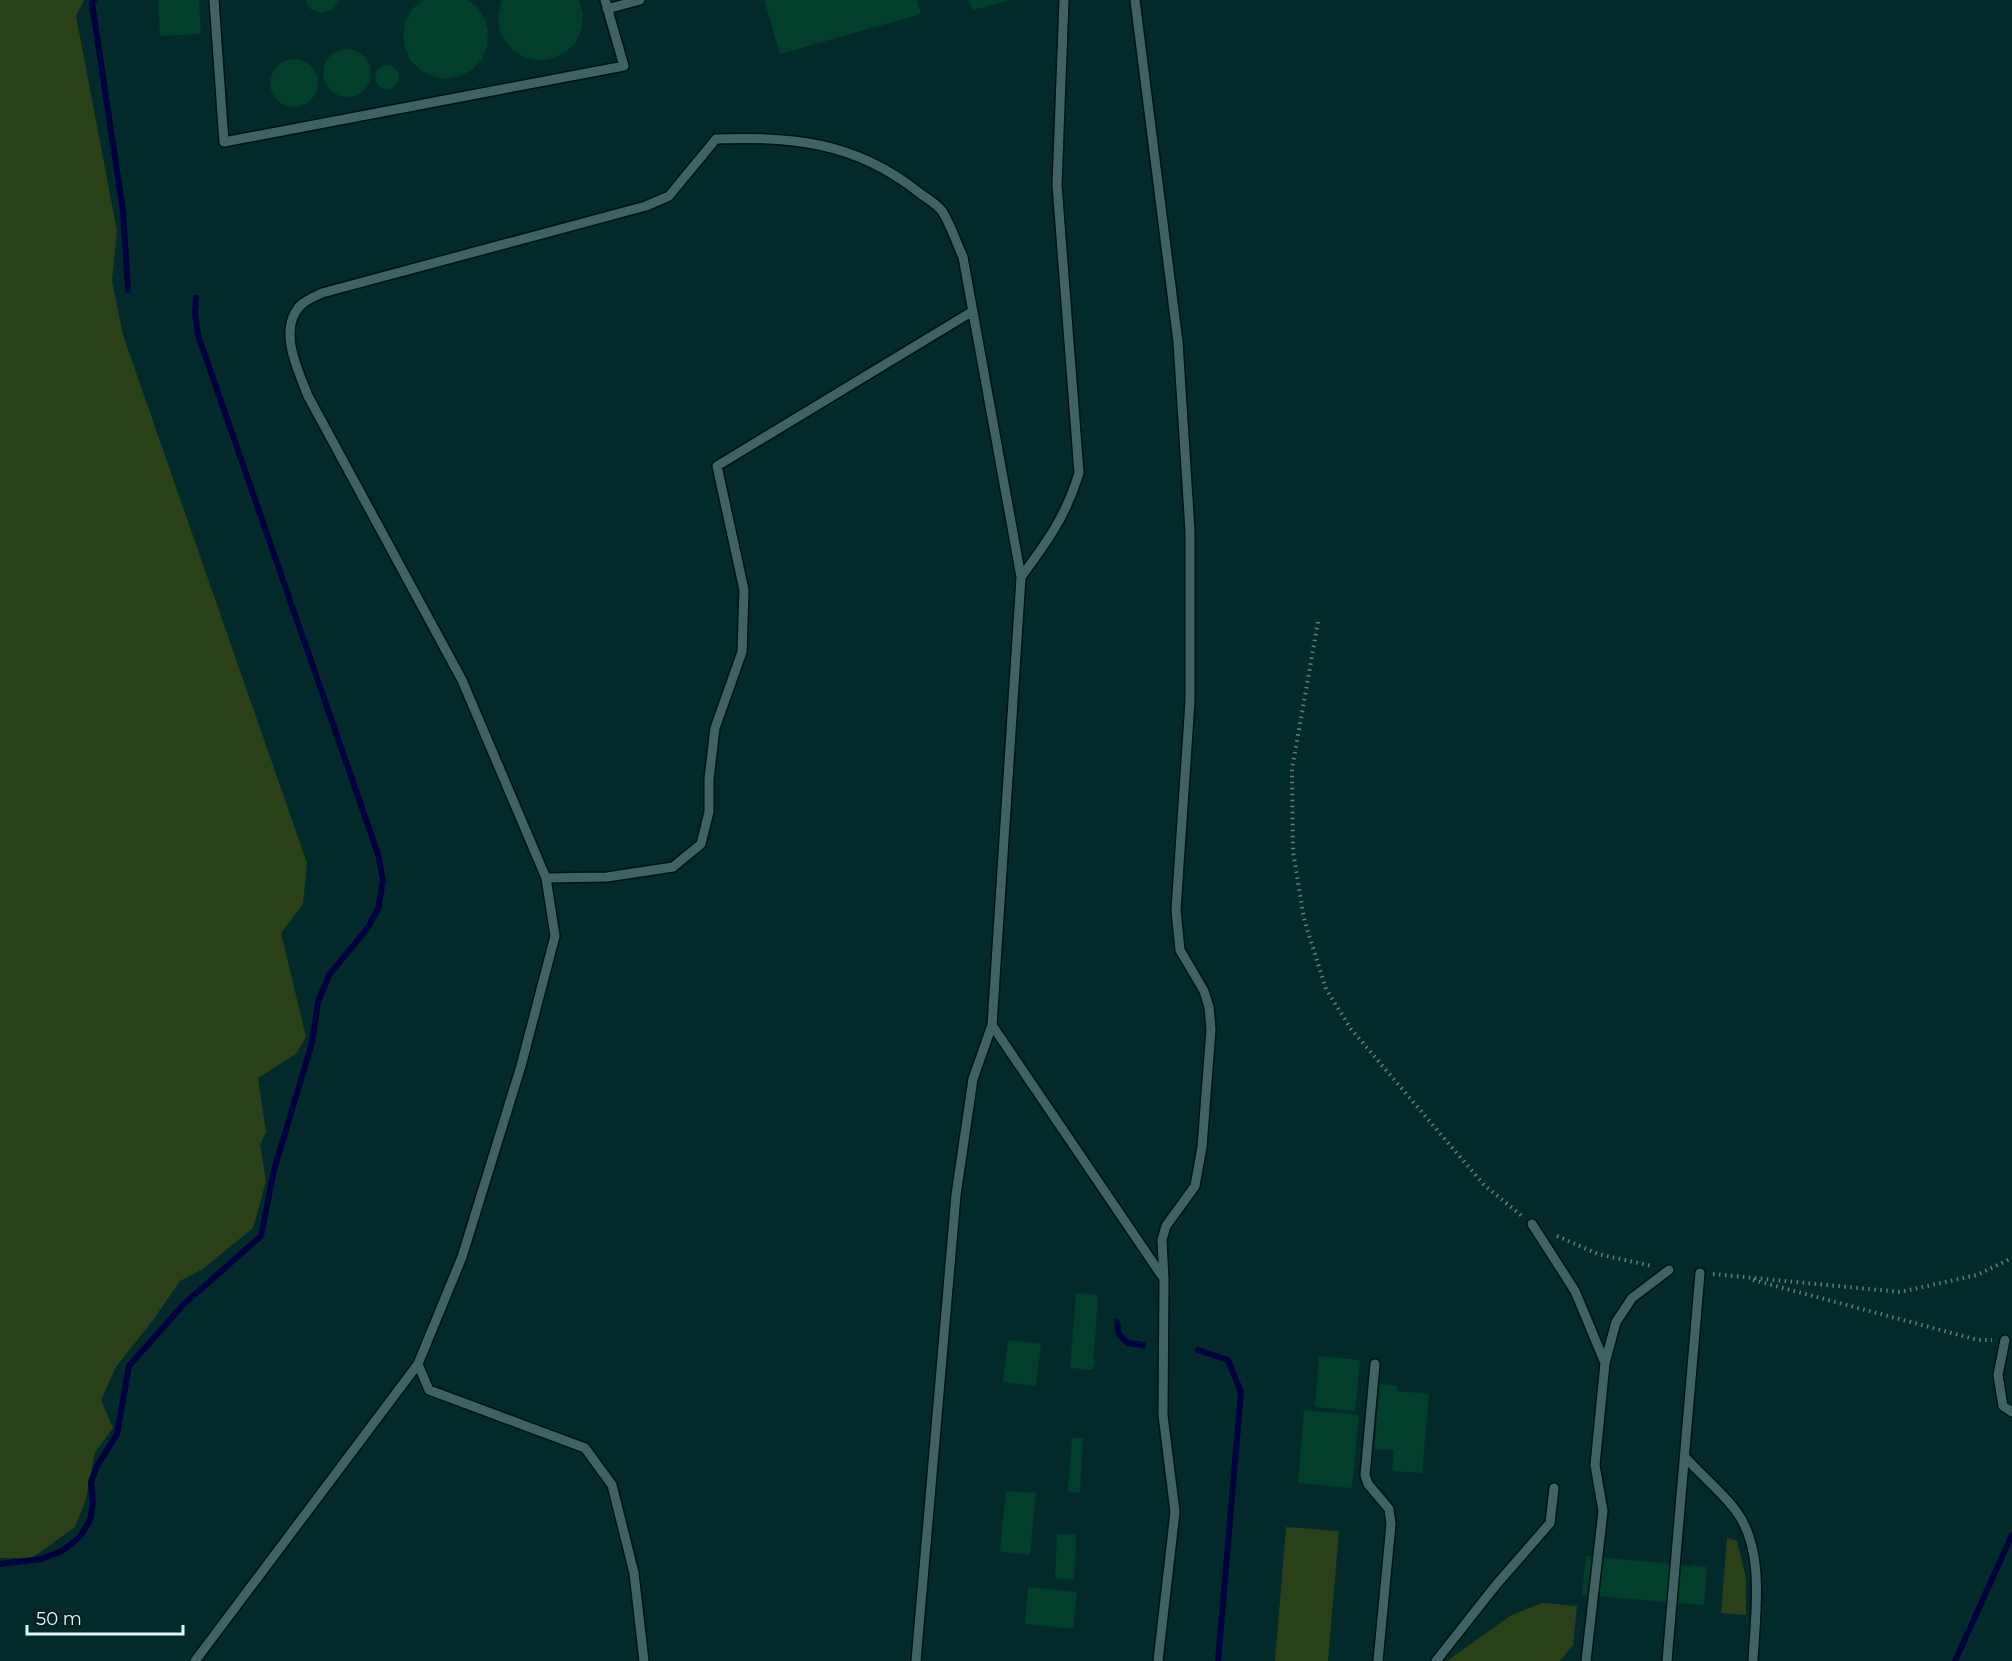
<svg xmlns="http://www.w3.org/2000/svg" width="2012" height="1661" font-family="Montserrat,sans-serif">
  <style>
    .green { fill: #2a4018 }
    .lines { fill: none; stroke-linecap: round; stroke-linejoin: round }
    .stream { stroke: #00023e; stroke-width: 6 }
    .building { fill: #013e2b }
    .service-casing { stroke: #001112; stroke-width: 12 }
    .path { stroke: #5f7e7e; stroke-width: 4; stroke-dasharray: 1.5 4.5; stroke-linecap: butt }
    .service { stroke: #3f6364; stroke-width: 9 }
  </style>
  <rect width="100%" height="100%" fill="#032a2b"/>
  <!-- green -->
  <path class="green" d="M0,0H84L76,16L117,231L112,281L123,335L307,863L303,904L281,933L306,1037L296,1054L258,1078L266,1132L260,1145L266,1181L253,1228L203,1269L180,1281L153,1320L116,1367L101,1400L113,1428L95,1452L86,1499L75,1527L32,1558H0Z
    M1286,1527L1339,1531L1328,1661H1275Z
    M1727,1538L1737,1541L1746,1578V1615L1721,1613Z
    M1542,1603L1577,1606L1573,1645L1560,1661H1447L1510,1616Z"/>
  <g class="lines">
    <!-- stream -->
    <path class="stream" d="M94,0L92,3L123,211L128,290
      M1117,1322L1119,1335L1128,1343L1143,1345
      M1198,1350L1228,1360L1241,1392L1218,1661
      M0,1564L41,1559L62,1551L80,1537L90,1520L93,1504L91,1482L97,1466L117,1434L129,1366L183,1305L261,1236L274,1170L312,1043L318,1002L329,975L367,929L378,909L383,881L378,854L198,335L195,313L196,298
      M1955,1661L2012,1535"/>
  </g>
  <!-- building -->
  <path class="building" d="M158,0H199L201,34L160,36Z
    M305,0H340L332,10L321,13L310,9Z
    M424,0H467L477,7L485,19L488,32L487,46L482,59L472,70L460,76L446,79L432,76L420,70L410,60L405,47L403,34L406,20L413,8Z
    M502,0H579L583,14L582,28L577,41L567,51L554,58L541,61L527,58L514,52L505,41L499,29L498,15Z
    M764,0H917L921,14L780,54Z
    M969,0H1008V1L972,10Z
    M323 73a24 24 0 1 1 48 0a24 24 0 1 1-48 0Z
    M270 83a24 24 0 1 1 48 0a24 24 0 1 1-48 0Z
    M375 77a12 12 0 1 1 24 0a12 12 0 1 1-24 0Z
    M1076,1293L1098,1295L1093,1370L1070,1368Z
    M1008,1340L1041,1344L1036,1386L1003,1382Z
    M1319,1356L1360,1360L1355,1411L1315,1407Z
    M1380,1384L1397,1386V1391L1429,1394L1422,1473L1392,1471L1394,1450L1374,1449Z
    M1304,1410L1359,1415L1352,1488L1298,1483Z
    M1072,1438H1083L1080,1493L1068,1492Z
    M1006,1491L1036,1493L1030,1555L1000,1552Z
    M1057,1534L1076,1535L1074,1579L1055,1578Z
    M1586,1556L1707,1567L1704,1605L1582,1595Z
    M1028,1587L1077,1592L1073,1629L1025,1624Z"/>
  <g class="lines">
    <defs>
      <path id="service" d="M214,0L224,142L624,66L605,0
        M1135,0L1178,342L1190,531V701L1176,910L1180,950L1204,991L1209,1007L1211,1029L1202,1147L1195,1186L1166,1226L1162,1240L1164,1279L1163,1415L1175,1512L1158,1661
        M607,9L640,0
        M546,878L607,877L673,867L701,844L709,812V779L715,728L742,652L744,590L717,466L973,311
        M992,1025L1162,1276
        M1532,1224L1575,1291L1605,1363
        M2005,1340L1998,1375L2003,1406L2012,1412
        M1375,1364L1365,1475L1368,1484L1389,1509L1391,1524L1378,1661
        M1685,1457C1701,1475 1722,1492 1736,1511C1766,1551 1755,1615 1753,1661
        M195,1661L418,1364
        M644,1661L634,1573L612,1485L585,1448L429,1390L418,1364L462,1257L521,1066L555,936L546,878L462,680L308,396C298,370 277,329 301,305C306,300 316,296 322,293L646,206L669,196L716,139C791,136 855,142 917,191C924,197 936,203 942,211C951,225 956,242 963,257L1021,577
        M916,1661L956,1195L973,1079L992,1025L1021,577C1047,542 1066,516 1079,473L1057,185L1064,0
        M1436,1661L1496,1585L1550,1523L1554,1488
        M1586,1661L1603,1511L1595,1465L1605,1363L1616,1322L1632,1298L1669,1270
        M1667,1661L1700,1273"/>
    </defs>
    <!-- service casing -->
    <use href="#service" class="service-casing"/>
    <!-- path -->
    <path class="path" d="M1318,622L1292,769L1293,851L1304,919L1326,989L1351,1029L1484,1185L1522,1216
      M1557,1236L1598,1254L1652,1266
      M1713,1274L1900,1292L1977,1275L2012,1258
      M1753,1280L1978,1340H1992"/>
    <!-- service -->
    <use href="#service" class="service"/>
  </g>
  <!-- scale -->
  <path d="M27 1625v9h156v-9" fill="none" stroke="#e4f8f8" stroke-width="3"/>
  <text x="36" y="1625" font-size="18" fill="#e4f8f8" stroke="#041f20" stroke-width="4.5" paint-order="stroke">50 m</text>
</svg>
